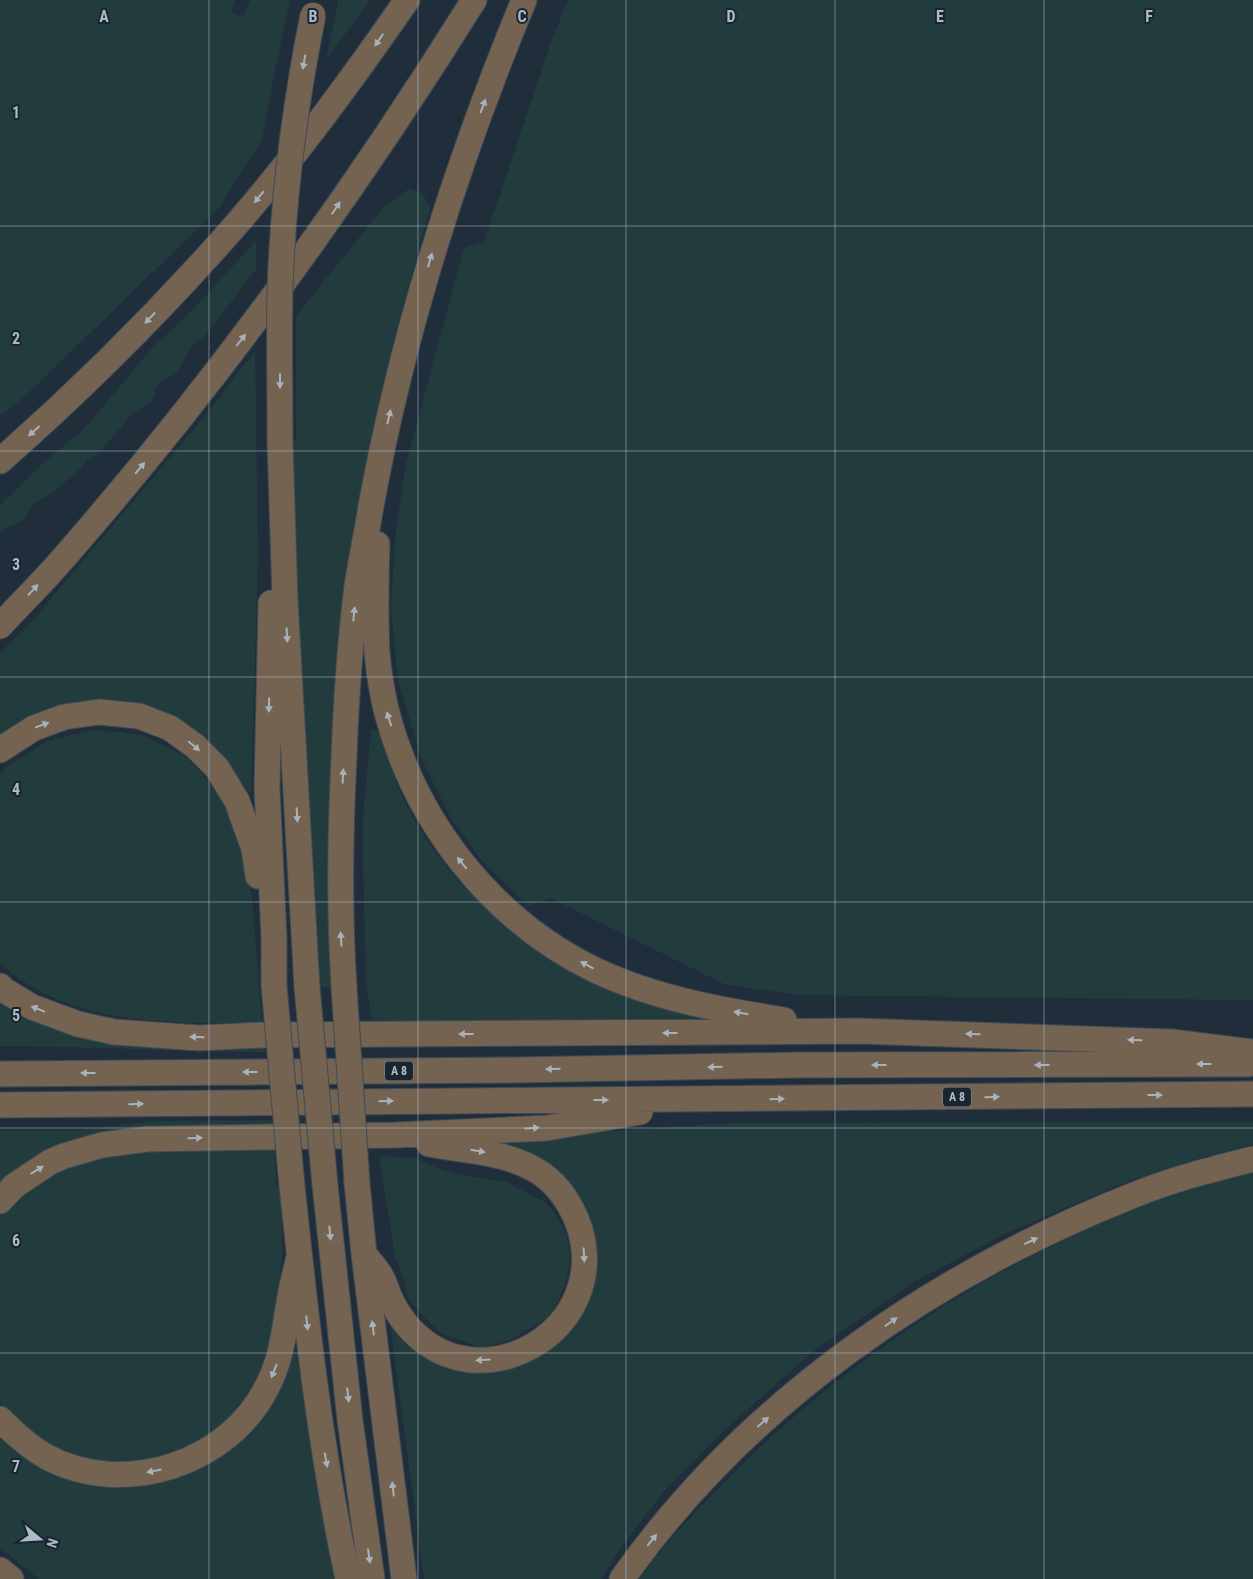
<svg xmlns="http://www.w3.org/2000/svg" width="1253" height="1579" font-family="'Roboto Condensed',sans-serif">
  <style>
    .green { fill: #223c3d }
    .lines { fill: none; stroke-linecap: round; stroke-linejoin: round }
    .motorway-casing { stroke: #3e4a57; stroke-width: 27 }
    .motorway { stroke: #736350; stroke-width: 25 }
    .motorway-bridge-casing { stroke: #3e4a57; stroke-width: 27; stroke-linecap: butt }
    .motorway-bridge { stroke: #736350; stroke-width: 25 }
    .oneway { fill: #a8b1bc }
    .grid { fill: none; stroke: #aebac8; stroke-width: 1; stroke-opacity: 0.55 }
    .labels { text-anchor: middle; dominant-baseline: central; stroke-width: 4; stroke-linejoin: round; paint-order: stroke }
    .shield { fill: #192531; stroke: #818d9b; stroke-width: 1 }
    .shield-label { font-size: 12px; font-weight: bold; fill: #aebac8 }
    .grid-label { font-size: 16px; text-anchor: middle; font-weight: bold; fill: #aebac8; stroke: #192531; stroke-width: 4; stroke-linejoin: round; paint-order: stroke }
  </style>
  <rect width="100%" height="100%" fill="#202e3c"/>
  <!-- green -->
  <path class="green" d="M0,0H235L231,13L243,17L250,0H290L275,70L262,140L219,208L24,397L0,416Z
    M338,0H370L326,60L337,8Z
    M568,0H1253V1000L797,995L724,984L551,898L529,906L485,864L452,820L422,760L398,681L391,606L396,531L406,464L464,248L484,242L551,42Z
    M410,188L423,194L430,208C406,296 380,384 364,474C354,525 348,578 342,631C330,750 326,868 330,987H320L300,682L292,442L296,441V316L382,209Z
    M256,241V269L204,337L193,344L176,373L159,384L155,389V396L148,404L133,413L99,453L87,459L80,469L51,494L33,504L24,520L6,528L0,533V505L43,463L84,429L154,346L189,314Z
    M255,351L258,556L251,794L214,747L198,734L154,712L0,741V653L34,619L204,417Z
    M371,729L382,733C393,790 425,847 466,888C476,898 487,907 497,916C525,941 554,962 587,980L591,975L730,1021L534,1023L372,1020L366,981L363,861V818Z
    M94,730L142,735L185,756L219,791L239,835L251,888L262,1023C174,1023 68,1027 0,963V775L6,767L47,741Z
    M0,995L6,1000L265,1046V1052C177,1052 89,1046 0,1046Z
    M272,1120V1126L179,1127L0,1184V1131H71L155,1121Z
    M1253,1122V1144L1191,1161L1131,1180L1005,1234L914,1282L815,1350L732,1423L664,1491L625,1542L601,1579H424L389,1316L457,1365L574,1320L570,1191L556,1169L521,1153L504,1148L501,1139L730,1123Z
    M274,1148L277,1188H280L281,1193L282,1251L278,1309L265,1365L248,1397L225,1422L208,1437L162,1459L118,1463L85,1459L50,1446L20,1424L0,1402V1217L12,1203L43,1179L73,1165L130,1151Z
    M379,1156L415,1158L435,1167L459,1175L507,1182L523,1191L545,1202L557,1217L567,1235L570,1257L567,1280L558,1301L547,1318L510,1340L483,1348L442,1334L426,1319L409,1300L404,1281L395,1256Z
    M1253,1173V1579H639C667,1540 701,1506 735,1472C849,1358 987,1268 1137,1208C1174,1193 1214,1183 1253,1173Z
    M294,1353H297L299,1355L338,1579H39L0,1548V1436L142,1485L172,1479L206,1464L273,1399L286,1375Z"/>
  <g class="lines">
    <defs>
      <path id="motorway" d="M280,442L285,599L307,987
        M0,461C74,396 144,327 210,254C282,175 346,88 407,0
        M377,544C376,570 376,597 376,623C377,633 376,643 377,653C379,673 382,694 387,713C416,823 492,920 595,970C654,998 720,1010 784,1020
        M271,603L267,788L274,938V986
        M0,626C22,602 46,579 67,554C218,381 353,194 474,0
        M0,750L34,728L64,717L99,712L139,716L170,728L195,746L217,768L237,801L254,849L258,876
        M0,986L4,990L32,1007L78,1024L114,1032L199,1038L263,1035L859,1031L1172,1042L1253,1052
        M344,987C339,911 340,835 344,758C346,701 350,643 357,586C361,559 367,532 371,506C403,331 456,164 524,0
        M0,1074L515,1070L799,1065L1248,1064
        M0,1105L1253,1094
        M357,1183L364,1254L404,1579
        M325,1185L350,1420L372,1579
        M292,1186C306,1318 320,1449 348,1579
        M0,1201L14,1186L50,1162L64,1156L102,1145L147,1139L396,1135L547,1128L640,1112
        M364,1254C370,1262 378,1270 382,1278C385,1284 387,1290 389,1296C398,1316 411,1333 429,1345C453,1361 482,1364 509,1356C574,1336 604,1268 571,1208C562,1191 549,1177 532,1168C500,1151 464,1151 429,1144
        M0,1419C14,1433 29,1447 47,1457C124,1498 230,1464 268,1385C283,1355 284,1329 290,1297C292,1284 296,1270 299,1257
        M0,1570L11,1579
        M622,1579C747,1402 934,1274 1134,1195C1173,1179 1213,1169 1253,1159"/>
    </defs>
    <!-- motorway casing -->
    <use href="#motorway" class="motorway-casing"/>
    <!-- motorway -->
    <use href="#motorway" class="motorway"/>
    <defs>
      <path id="motorway-bridge" d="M280,442C280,391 279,340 280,290C283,197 295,105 313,15
        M274,986L292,1186
        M307,987L325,1185
        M344,987L357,1183"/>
    </defs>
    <!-- motorway-bridge casing -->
    <use href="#motorway-bridge" class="motorway-bridge-casing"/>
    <!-- motorway-bridge -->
    <use href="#motorway-bridge" class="motorway-bridge"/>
  </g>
  <!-- one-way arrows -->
  <defs><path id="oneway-solid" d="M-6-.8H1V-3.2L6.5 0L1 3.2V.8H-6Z" transform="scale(1.25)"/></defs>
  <g class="oneway">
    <use href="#oneway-solid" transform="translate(379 40) rotate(124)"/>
    <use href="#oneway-solid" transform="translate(304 62) rotate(100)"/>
    <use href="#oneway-solid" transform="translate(483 106) rotate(-70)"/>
    <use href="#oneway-solid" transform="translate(259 197) rotate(130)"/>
    <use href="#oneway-solid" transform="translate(336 208) rotate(-56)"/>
    <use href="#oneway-solid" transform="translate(430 260) rotate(-74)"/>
    <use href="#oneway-solid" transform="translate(150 318) rotate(133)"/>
    <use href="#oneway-solid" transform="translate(241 340) rotate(-52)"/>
    <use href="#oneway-solid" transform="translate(280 381) rotate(90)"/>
    <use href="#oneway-solid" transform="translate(389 417) rotate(-77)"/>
    <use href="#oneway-solid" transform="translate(34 431) rotate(138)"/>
    <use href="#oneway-solid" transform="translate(140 468) rotate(-50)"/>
    <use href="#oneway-solid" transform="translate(33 590) rotate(-47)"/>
    <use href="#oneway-solid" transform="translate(354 614) rotate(-84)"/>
    <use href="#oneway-solid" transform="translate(287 635) rotate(87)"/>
    <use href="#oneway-solid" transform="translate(269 705) rotate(91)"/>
    <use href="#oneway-solid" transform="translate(389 719) rotate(-108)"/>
    <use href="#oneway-solid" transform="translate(42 725) rotate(-20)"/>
    <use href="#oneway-solid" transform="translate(194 746) rotate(40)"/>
    <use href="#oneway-solid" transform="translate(343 776) rotate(-87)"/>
    <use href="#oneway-solid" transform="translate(297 815) rotate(87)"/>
    <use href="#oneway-solid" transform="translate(462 863) rotate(-129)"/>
    <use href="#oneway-solid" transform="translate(341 939) rotate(-94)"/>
    <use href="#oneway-solid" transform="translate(587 965) rotate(-152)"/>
    <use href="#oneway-solid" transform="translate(38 1009) rotate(-158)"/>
    <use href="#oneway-solid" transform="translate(741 1013) rotate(-170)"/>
    <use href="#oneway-solid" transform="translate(670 1033) rotate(180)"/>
    <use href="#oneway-solid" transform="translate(466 1034) rotate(180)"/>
    <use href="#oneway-solid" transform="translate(973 1034) rotate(-179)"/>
    <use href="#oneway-solid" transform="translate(197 1037) rotate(-179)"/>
    <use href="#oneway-solid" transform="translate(1135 1040) rotate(-178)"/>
    <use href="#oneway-solid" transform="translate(1204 1064) rotate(180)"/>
    <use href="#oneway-solid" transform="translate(879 1065) rotate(180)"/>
    <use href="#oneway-solid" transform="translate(1042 1065) rotate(180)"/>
    <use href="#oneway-solid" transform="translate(715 1067) rotate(179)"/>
    <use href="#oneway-solid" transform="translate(553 1069) rotate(179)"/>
    <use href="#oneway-solid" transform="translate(250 1072) rotate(180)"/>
    <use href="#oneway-solid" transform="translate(88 1073) rotate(180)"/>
    <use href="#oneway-solid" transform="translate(1155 1095)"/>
    <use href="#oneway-solid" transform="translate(992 1097) rotate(-1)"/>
    <use href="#oneway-solid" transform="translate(777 1099) rotate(-1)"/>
    <use href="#oneway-solid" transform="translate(601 1100)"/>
    <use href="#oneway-solid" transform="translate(386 1101) rotate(-1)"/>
    <use href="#oneway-solid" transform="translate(136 1104) rotate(-1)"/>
    <use href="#oneway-solid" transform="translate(532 1128) rotate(-3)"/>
    <use href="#oneway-solid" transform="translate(195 1138) rotate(-1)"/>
    <use href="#oneway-solid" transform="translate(478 1151) rotate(9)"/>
    <use href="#oneway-solid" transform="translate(37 1170) rotate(-31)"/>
    <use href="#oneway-solid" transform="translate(330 1233) rotate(84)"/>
    <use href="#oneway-solid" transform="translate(1031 1241) rotate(-25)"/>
    <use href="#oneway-solid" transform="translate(584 1255) rotate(87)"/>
    <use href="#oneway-solid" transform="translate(891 1322) rotate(-35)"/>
    <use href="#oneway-solid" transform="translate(307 1323) rotate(84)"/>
    <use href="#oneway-solid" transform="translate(373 1328) rotate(-97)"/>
    <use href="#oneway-solid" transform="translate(483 1360) rotate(177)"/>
    <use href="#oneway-solid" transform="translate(274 1371) rotate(112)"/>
    <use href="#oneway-solid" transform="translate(348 1395) rotate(84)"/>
    <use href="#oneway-solid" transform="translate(763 1422) rotate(-41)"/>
    <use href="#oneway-solid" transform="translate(326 1460) rotate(80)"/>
    <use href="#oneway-solid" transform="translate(154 1471) rotate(169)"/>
    <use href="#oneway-solid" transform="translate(393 1489) rotate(-97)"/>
    <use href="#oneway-solid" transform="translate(652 1540) rotate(-51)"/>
    <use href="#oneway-solid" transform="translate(369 1556) rotate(82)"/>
  </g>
  <!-- grid -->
  <path class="grid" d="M209,0V1579M418,0V1579M626,0V1579M835,0V1579M1044,0V1579M0,226H1253M0,451H1253M0,677H1253M0,902H1253M0,1128H1253M0,1353H1253"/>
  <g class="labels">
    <!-- shield labels -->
    <g class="shield">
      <rect x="385" y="1061.5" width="28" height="19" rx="4"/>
      <rect x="943" y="1087.5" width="28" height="19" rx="4"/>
    </g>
    <g class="shield-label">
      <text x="399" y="1071">A 8</text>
      <text x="957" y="1097">A 8</text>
    </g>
  </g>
  <g class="grid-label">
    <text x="104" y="22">A</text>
    <text x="313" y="22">B</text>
    <text x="522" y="22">C</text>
    <text x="731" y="22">D</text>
    <text x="940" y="22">E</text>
    <text x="1149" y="22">F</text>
    <text x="16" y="118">1</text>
    <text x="16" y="344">2</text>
    <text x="16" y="570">3</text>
    <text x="16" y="795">4</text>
    <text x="16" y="1021">5</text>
    <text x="16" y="1246">6</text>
    <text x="16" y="1472">7</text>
  </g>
  <!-- north arrow -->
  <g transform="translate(40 1539) rotate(108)" stroke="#192531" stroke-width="4" paint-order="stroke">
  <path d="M0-4L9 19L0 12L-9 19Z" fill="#aebac8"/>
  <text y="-8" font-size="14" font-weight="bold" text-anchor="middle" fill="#aebac8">N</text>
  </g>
</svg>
